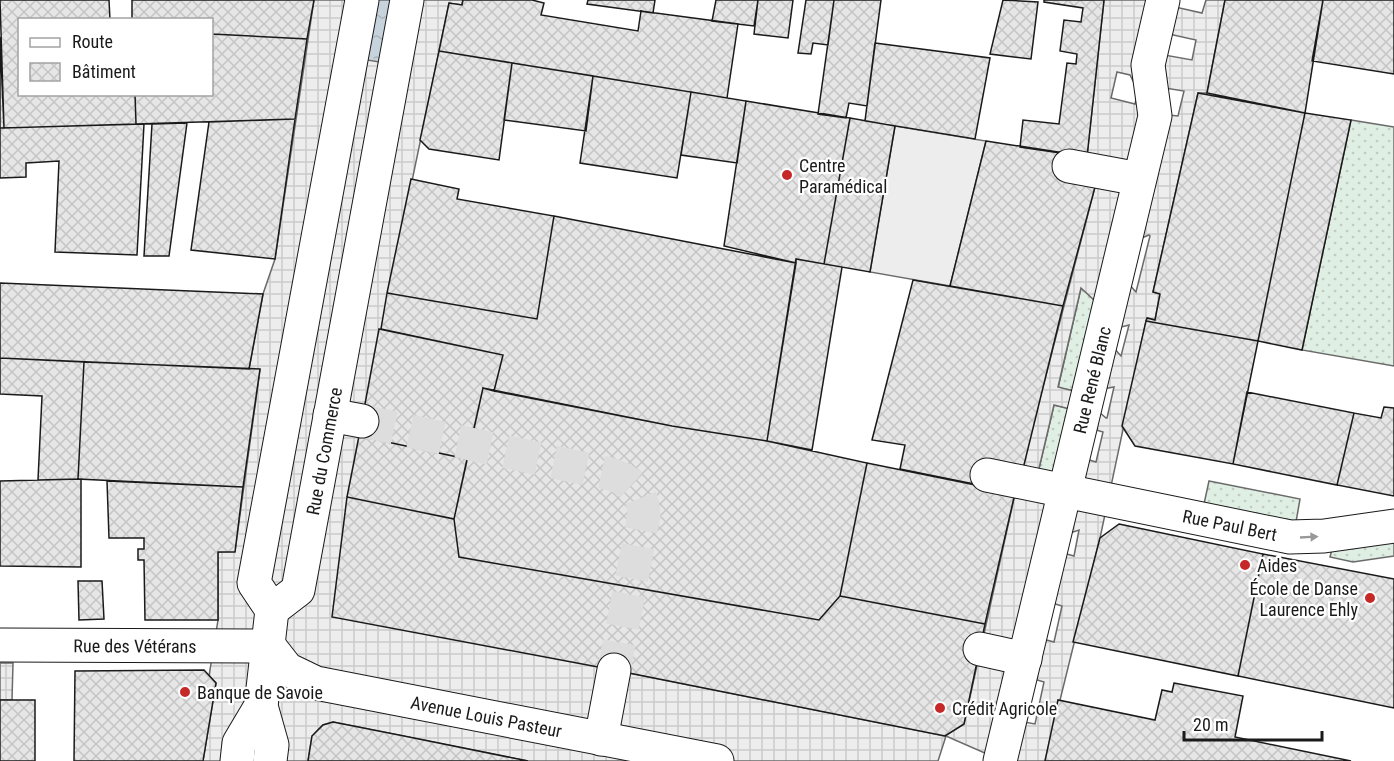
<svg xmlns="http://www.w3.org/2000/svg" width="1394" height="761" font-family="'Roboto Condensed',sans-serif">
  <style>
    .grass { fill: url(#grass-dots); stroke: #6a6a6a; stroke-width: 1.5 }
    .parking { fill: #ededed; stroke: #6a6a6a; stroke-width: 1.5 }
    .plaza { fill: url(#plaza-grid); stroke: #6a6a6a; stroke-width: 1.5; fill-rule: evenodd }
    .water { fill: url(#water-ripples); stroke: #6a6a6a; stroke-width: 1.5 }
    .building { fill: url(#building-cross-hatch); stroke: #1a1a1a; stroke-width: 1.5 }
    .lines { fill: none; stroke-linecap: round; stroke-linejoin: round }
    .minor-tunnel { stroke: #ddd; stroke-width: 33; stroke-dasharray: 33 16; stroke-linecap: butt }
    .minor-casing { stroke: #1a1a1a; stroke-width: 35 }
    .minor { stroke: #fff; stroke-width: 33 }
    .oneway { fill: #989898 }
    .poi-dot { fill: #c62828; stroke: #fff; stroke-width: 2 }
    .labels { text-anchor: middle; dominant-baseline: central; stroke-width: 4.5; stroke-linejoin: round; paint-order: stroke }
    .poi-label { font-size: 18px; fill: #1a1a1a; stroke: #fff; text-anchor: start }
    .street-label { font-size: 18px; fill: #1a1a1a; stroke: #fff }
  </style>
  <defs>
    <pattern id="grass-dots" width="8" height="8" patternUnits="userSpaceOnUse" patternTransform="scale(1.5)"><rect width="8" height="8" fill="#e0efe3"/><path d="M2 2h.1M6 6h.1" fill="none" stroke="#c0ccc2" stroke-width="1.8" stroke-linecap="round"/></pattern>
    <pattern id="plaza-grid" width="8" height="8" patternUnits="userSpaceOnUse" patternTransform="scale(1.5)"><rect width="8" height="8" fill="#ededed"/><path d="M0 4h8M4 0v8" fill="none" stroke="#cbcbcb"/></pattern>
    <pattern id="water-ripples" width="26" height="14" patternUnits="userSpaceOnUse" patternTransform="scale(1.5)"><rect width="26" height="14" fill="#c6d2dc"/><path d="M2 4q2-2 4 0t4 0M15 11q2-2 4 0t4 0" fill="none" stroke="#aab4bc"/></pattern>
    <pattern id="building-cross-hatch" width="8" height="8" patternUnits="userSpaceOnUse" patternTransform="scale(1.5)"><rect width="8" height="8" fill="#e6e6e6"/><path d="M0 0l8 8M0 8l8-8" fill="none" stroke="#c5c5c5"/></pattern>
  </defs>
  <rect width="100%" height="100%" fill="#fff"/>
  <!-- grass -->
  <path class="grass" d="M1351,120L1394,127V366L1302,350Z
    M1081,288L1096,301L1075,391L1058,388Z
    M1054,405L1071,409L1054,481L1037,477Z
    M1209,481L1300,499L1296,522L1204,504Z
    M1394,541V556L1353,562L1330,557L1332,549Z"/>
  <!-- parking -->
  <path class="parking" d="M895,126L986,141L950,286L870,272Z"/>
  <!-- plaza -->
  <path class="plaza" d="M314,0H463L462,5L449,3L359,436L614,670L945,736L964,724L1015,494L1095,187L1087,156L1104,0H1176L1175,7L1202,13L1206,0H1225L1207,93H1198L1153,292L1160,294L1155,320L1148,318L1146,321L1100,538L1045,761H1003L946,736L938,761H528L333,722L323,725L312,736L308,761H203L216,683L209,676L218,620V552L235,551L260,370L249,369L263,294L275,259ZM1169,34L1196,40L1192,60L1164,55ZM1117,72L1130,75L1138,91L1135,104L1111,98ZM1165,88L1184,91L1178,116L1169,115ZM1149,235L1150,236L1136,292L1128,283L1139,239ZM1081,288L1095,301L1074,391L1058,387ZM1129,325L1121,356L1113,347L1117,328ZM1114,387L1107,418H1106L1098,411L1103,389ZM1054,405L1070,409L1054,481L1037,477ZM1093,429L1103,432L1096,462L1086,459ZM1079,530L1074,556L1063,553L1067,534ZM1052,603L1062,606L1054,642L1043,639ZM1034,679L1044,682L1035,724L1024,722Z
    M0,663H13L12,700H0Z"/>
  <!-- water -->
  <path class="water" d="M372,0H397L385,63L361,59Z"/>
  <!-- building -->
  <path class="building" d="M0,0H109L110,20H20V94H135L136,124L4,128Z
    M132,0H314L307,39L212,34V20H132Z
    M463,0H532L544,3L541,15L638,31L641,11L738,24L727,98L439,51L449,3L462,5Z
    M588,0H655L653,13L587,4Z
    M716,0H758L754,26L712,21Z
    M758,0H793L788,38L754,34Z
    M806,0H834L828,45L813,43L811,54L798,53Z
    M834,0H881L867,106L849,103L846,118L818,114Z
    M1003,0L1038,2L1031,59L990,54Z
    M1044,0H1104L1087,157L1020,147L1023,120L1059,124L1067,63L1076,64L1077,54L1060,51L1064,20L1081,22L1083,8L1044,2Z
    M1225,0H1323L1305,113L1207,93Z
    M1323,0H1394V74L1312,61Z
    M212,34L307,39L295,119L136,124L135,94H212Z
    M0,37L4,128H0Z
    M875,43L990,58L975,139L865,121Z
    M439,51L512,63L499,160L429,149L420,140Z
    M512,63L593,76L586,131L504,120Z
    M593,76L691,92L677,178L580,163Z
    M691,92L746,101L737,163L681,155Z
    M1198,93L1305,113L1258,341L1146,321L1147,318L1155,320L1160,294L1153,292Z
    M746,101L850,118L824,264L796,259V263L724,246Z
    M1305,113L1351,120L1302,350L1258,341Z
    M850,118L895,126L870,272L824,264Z
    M295,119L275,259L191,250L209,122Z
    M187,123L169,256H144L152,124Z
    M144,124L137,255L55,252L59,161L26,163V177L0,178V128Z
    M986,141L1071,154L1095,187L1063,306L950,286Z
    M411,179L459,189L457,199L554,216L537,319L387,293Z
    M554,216L796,263L767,441L672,426L494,391L503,355L381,329L387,293L537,319Z
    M796,259L842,267L812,450L767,441Z
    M913,280L1063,306L1023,469L984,486L900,469L905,445L872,440Z
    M0,283L263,294L249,369L0,358Z
    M1146,321L1258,341L1233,464L1135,446L1122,426Z
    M379,329L503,355L494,391L483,388L467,459L359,436Z
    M0,358L84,362L78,479L38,480L42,396L0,394Z
    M84,362L260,369L243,487L78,479Z
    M483,388L672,426L767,441L867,463L840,596L819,620L459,557L454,519Z
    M1247,392L1354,413L1337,485L1233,464Z
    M1384,407L1394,408V496L1337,485L1354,413L1381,418Z
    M359,436L467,459L454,519L347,497Z
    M867,463L1015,493L985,624L840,596Z
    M81,479V567L0,566V481Z
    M107,481L243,487L235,552H218V620H145L144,560H138V549H144V538H109Z
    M347,497L454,519L459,557L819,620L840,596L985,624L964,724L945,736L614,670L332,617Z
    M1119,524L1263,554L1238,676L1073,642L1100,538Z
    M1263,554L1394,579V708L1238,676Z
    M78,581H102L104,619L79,620Z
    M204,670L216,683L203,761H74L75,671Z
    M1174,683L1243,696L1235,737L1351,761H1045L1058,700L1155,720L1162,690L1172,692Z
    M0,700H35V761H0Z
    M333,722L404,736L528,761H308L312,736L323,725Z"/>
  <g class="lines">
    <!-- minor-tunnel -->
    <path class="minor-tunnel" d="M362,421L610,474C631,480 643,492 644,515L614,670"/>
    <defs>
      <g id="minor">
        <path d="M1069,166L1139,179"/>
        <path d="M330,415L362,421"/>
        <path id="s1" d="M987,475L1290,537L1324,536L1394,526"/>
        <path id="s2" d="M272,610L298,590L407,0"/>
        <path id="s3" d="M0,645L269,646L287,669L316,683L717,761"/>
        <path d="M980,649L1025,659"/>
        <path d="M601,739L614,670"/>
        <path d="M237,761L239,743L261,706"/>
        <path d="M270,761L272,745L261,706L272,610L254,583L362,0"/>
        <path id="s4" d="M1000,761L1155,116L1148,65L1163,0"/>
      </g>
    </defs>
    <!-- minor casing -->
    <use href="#minor" class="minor-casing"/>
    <!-- minor -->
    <use href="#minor" class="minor"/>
  </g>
  <!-- one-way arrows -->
  <defs><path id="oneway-solid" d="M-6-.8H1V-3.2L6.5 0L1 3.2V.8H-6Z" transform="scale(1.5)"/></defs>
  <use class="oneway" href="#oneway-solid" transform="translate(1309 537) rotate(-3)"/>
  <!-- markers -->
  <g class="poi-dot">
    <circle cx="787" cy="175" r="6"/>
    <circle cx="1245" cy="565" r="6"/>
    <circle cx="1370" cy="598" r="6"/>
    <circle cx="185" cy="692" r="6"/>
    <circle cx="940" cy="708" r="6"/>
  </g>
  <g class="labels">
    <!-- poi labels -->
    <g class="poi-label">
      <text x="799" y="165">Centre<tspan x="799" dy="21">Paramédical</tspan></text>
      <text x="1257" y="565">Aides</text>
      <text x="1358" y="588" text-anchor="end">École de Danse<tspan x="1358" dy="21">Laurence Ehly</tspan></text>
      <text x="197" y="692">Banque de Savoie</text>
      <text x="952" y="708">Crédit Agricole</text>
    </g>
    <!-- street labels -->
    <g class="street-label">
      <text stroke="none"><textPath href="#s4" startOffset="392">Rue René Blanc</textPath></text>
      <text stroke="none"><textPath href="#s2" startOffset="174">Rue du Commerce</textPath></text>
      <text stroke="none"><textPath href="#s1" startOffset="248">Rue Paul Bert</textPath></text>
      <text stroke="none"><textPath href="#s3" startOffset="135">Rue des Vétérans</textPath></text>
      <text stroke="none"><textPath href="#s3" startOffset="504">Avenue Louis Pasteur</textPath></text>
    </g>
  </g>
  <!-- legend -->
  <rect x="18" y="18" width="195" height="78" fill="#ffffff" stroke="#a3a3a3" stroke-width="1.5"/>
  <rect x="30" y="38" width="30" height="9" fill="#ffffff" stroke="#a3a3a3" stroke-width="1.5"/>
  <text x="72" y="48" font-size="18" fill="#1a1a1a">Route</text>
  <rect x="30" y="63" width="30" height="18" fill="url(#building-cross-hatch)" stroke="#a3a3a3" stroke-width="1.5"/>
  <text x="72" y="78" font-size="18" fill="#1a1a1a">Bâtiment</text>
  <!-- scale -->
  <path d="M1184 731v9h138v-9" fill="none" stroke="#1a1a1a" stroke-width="3"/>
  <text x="1193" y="731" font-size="18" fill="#1a1a1a" stroke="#ffffff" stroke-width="4.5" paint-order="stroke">20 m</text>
</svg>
